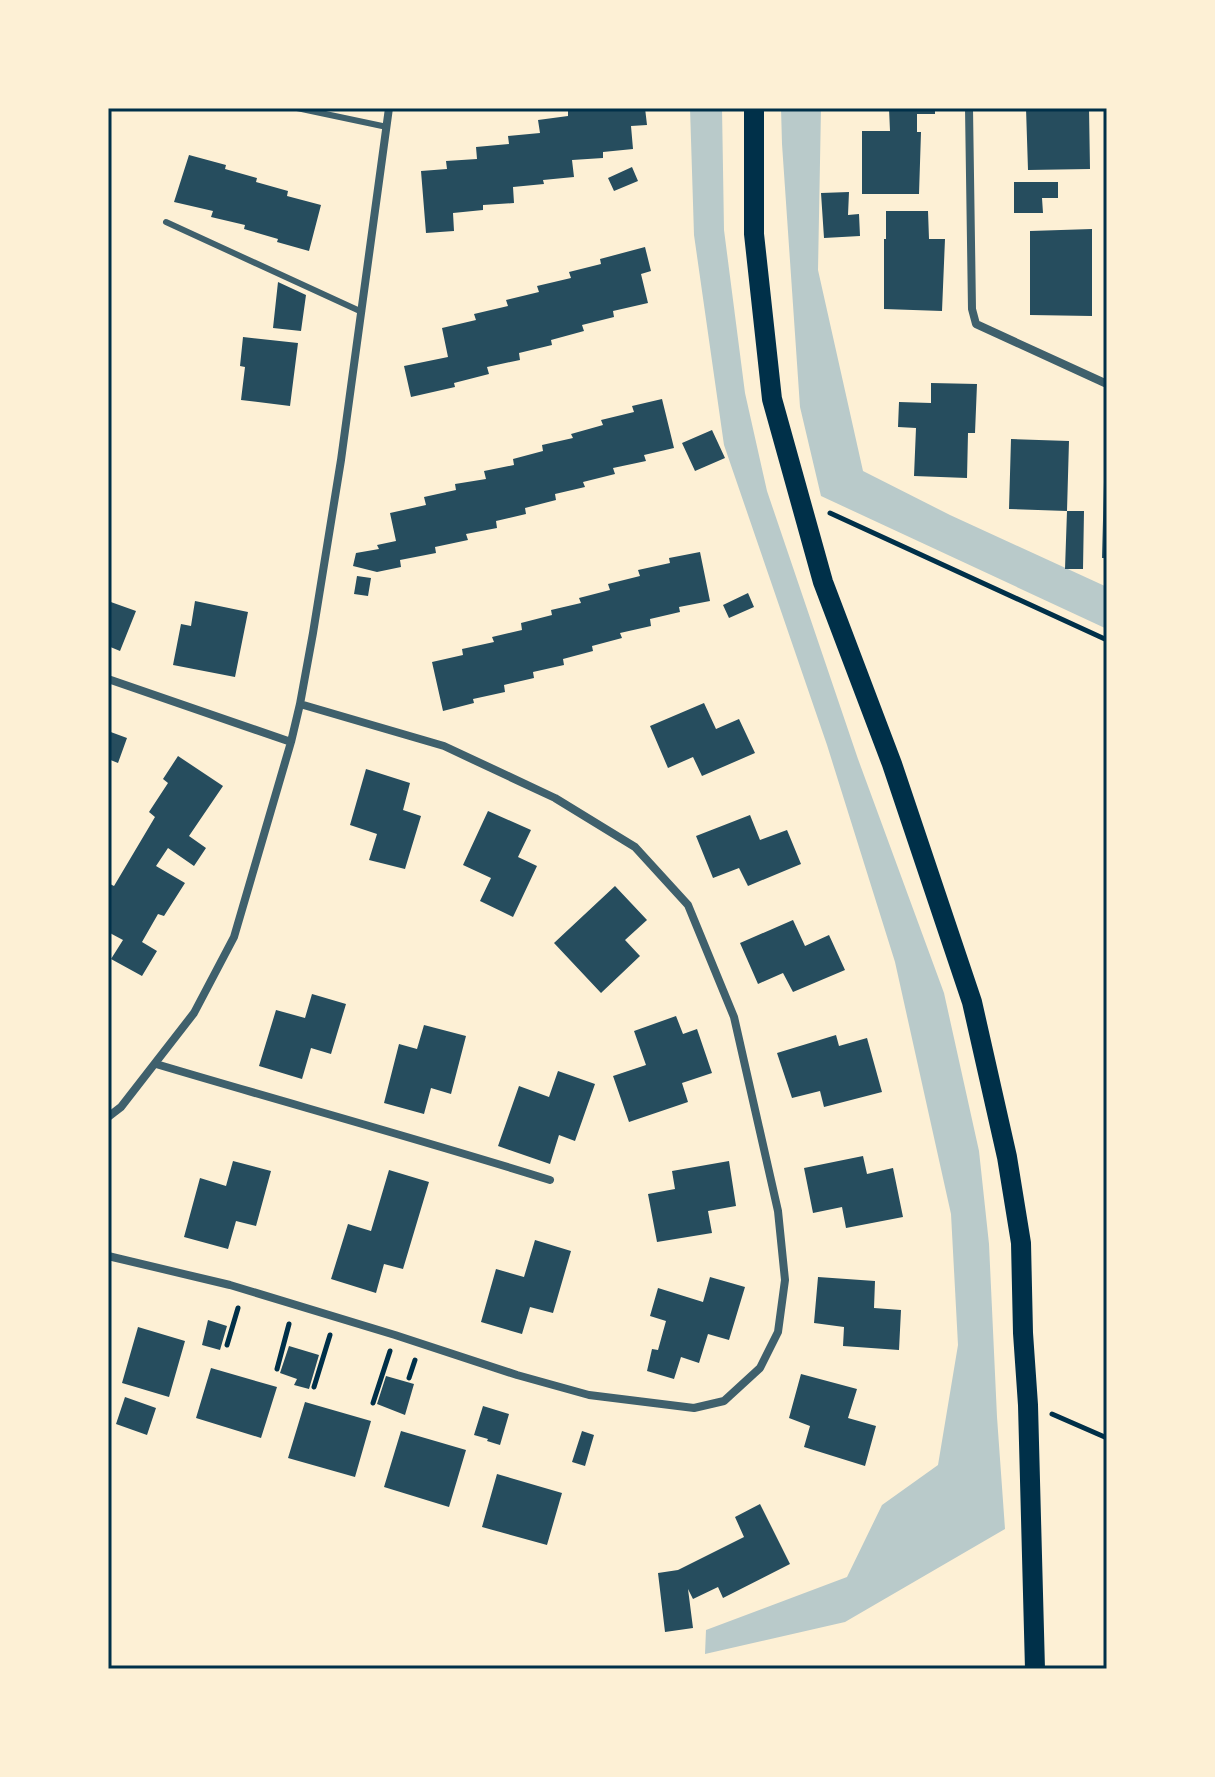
<svg xmlns="http://www.w3.org/2000/svg" width="1215" height="1777" font-family="Lora,serif">
  <style>
    .green { fill: #b9caca }
    .building { fill: #264d5e }
    .lines { fill: none; stroke-linecap: round; stroke-linejoin: round }
    .path { stroke: #003049; stroke-width: 5 }
    .service { stroke: #3f606c; stroke-width: 6 }
    .minor { stroke: #3f606c; stroke-width: 8 }
    .primary { stroke: #003049; stroke-width: 20 }
    .neatline { fill: none; stroke: #003049; stroke-width: 3 }
  </style>
  <rect width="100%" height="100%" fill="#fdf0d5"/>
  <!-- green -->
  <path class="green" d="M690,108H722L724,230L745,393L767,491L858,759L944,993L979,1151L989,1244L997,1417L1005,1529L845,1622L705,1654L706,1630L847,1577L882,1505L938,1465L958,1345L951,1214L895,962L827,745L724,445L694,235Z
    M781,108H821L818,270L863,471L950,515L1107,587V629L821,496L800,407L782,144Z"/>
  <!-- building -->
  <path class="building" d="M583,108H645L647,125L631,126L633,149L603,152V158L572,160L574,177L543,180L544,184L513,187L514,203L483,205V210L453,213L454,231L426,233L421,171L447,169L446,161L477,159L476,147L509,144L508,136L540,133L538,120L568,116V109Z
    M889,108H935V114H917V132H921L919,194H862V131H890Z
    M1026,108H1089L1090,169L1028,170Z
    M189,155L226,165L225,169L257,178L256,182L288,191L287,196L321,205L309,251L277,242L278,239L244,229L245,225L211,217L213,211L174,202Z
    M632,167L638,181L614,191L608,178Z
    M1014,182H1058V198H1042L1043,213H1014Z
    M849,192L848,215L859,214L860,236L824,238L821,193Z
    M886,211H928L929,239H945L942,311L884,309V239H886Z
    M1092,229V316L1030,315V231Z
    M645,247L651,271L641,274L648,303L613,311L614,317L582,325L584,331L551,340L552,345L519,353L520,360L487,367L489,374L454,383L455,387L411,397L404,366L448,357L442,328L476,320L474,314L508,306L506,300L539,292L537,286L571,278L569,272L601,264L600,259Z
    M278,282L306,295L301,331L273,328Z
    M243,337L298,343L290,406L241,400L245,367L240,366Z
    M931,383L977,384L975,433H968L967,478L914,476L916,428L898,427L899,402L931,403Z
    M662,399L674,448L644,455L646,461L613,468L615,474L583,482L585,487L555,494L556,500L525,508L526,514L496,521L497,528L466,534L468,540L435,547L436,553L400,560L401,567L377,572L353,566L356,553L379,549L377,545L396,541L390,513L426,505L424,497L456,490L455,484L486,479L484,471L514,465L513,459L543,451L542,445L573,438L571,434L603,425L601,420L634,412L632,406Z
    M712,430L725,458L695,471L682,443Z
    M1011,439L1069,441L1067,511L1009,509Z
    M1104,482H1107V558H1102Z
    M1067,511H1084L1083,569H1065Z
    M700,552L710,601L679,607L680,612L650,619L651,626L620,633L622,638L592,646L593,651L563,659L564,665L533,672L534,678L504,685L505,692L473,699L474,703L443,711L432,662L463,655L462,649L494,642L492,637L522,630L521,623L552,615L551,610L581,603L579,598L610,590L608,584L640,576L638,570L670,563L669,558Z
    M357,576L371,578L368,596L354,594Z
    M748,593L754,607L729,618L723,605Z
    M108,601L136,611L120,651L108,646Z
    M195,601L248,612L235,677L173,665L181,624L191,626Z
    M704,703L716,729L739,719L755,753L702,776L693,757L668,768L650,726Z
    M108,731L127,738L118,763L108,759Z
    M178,756L223,786L189,836L206,848L194,866L168,848L156,866L185,883L164,916L158,914L142,942L157,951L142,976L111,959L123,940L108,932V887L110,884L114,886L155,817L149,812L168,783L163,779Z
    M366,769L410,783L403,810L421,816L405,869L369,860L377,834L350,825Z
    M488,811L531,830L518,857L537,866L513,917L480,901L491,878L463,865Z
    M750,815L760,840L787,830L801,864L748,886L739,868L713,878L696,836Z
    M615,886L647,920L625,940L640,956L601,993L554,943Z
    M793,920L805,946L829,935L845,970L793,992L783,973L758,984L740,943Z
    M312,994L346,1004L331,1054L311,1048L302,1079L259,1066L276,1010L305,1018Z
    M676,1016L683,1034L697,1029L712,1073L682,1083L688,1102L629,1122L613,1076L646,1065L634,1031Z
    M424,1025L466,1036L451,1094L431,1088L424,1114L384,1103L399,1044L417,1049Z
    M836,1035L839,1046L867,1038L882,1092L824,1107L820,1091L792,1098L777,1053Z
    M558,1071L595,1084L575,1141L559,1135L550,1164L498,1146L519,1086L549,1097Z
    M863,1156L867,1174L893,1168L903,1217L846,1228L842,1207L813,1213L804,1168Z
    M233,1161L271,1171L256,1226L236,1221L228,1249L184,1237L200,1178L226,1186Z
    M729,1161L736,1206L708,1211L712,1233L657,1242L648,1194L675,1189L672,1171Z
    M389,1170L429,1182L403,1269L384,1264L376,1293L331,1279L348,1224L371,1231Z
    M535,1240L571,1251L553,1313L530,1307L522,1334L481,1322L496,1269L524,1277Z
    M710,1277L745,1287L729,1340L708,1334L699,1363L681,1357L674,1379L647,1371L652,1349L658,1350L666,1321L650,1316L658,1288L703,1302Z
    M818,1277L875,1281L874,1308L901,1310L899,1350L843,1346L844,1327L814,1323Z
    M208,1320L227,1326L220,1350L202,1345Z
    M138,1327L185,1341L169,1397L122,1383Z
    M289,1346L319,1355L309,1389L294,1385L297,1379L280,1373Z
    M211,1368L277,1387L261,1438L196,1418Z
    M801,1374L857,1389L848,1418L876,1426L865,1466L804,1447L810,1426L789,1418Z
    M386,1376L414,1384L405,1415L377,1404Z
    M125,1397L156,1408L147,1435L116,1424Z
    M305,1402L371,1421L355,1477L288,1458Z
    M483,1406L509,1414L500,1445L487,1441L488,1439L474,1435Z
    M401,1431L466,1450L449,1507L384,1487Z
    M582,1431L594,1435L585,1466L572,1462Z
    M497,1474L562,1493L547,1545L482,1527Z
    M760,1504L790,1564L723,1598L718,1587L693,1599L688,1589L693,1628L665,1632L658,1573L678,1570L744,1537L735,1517Z"/>
  <g class="lines">
    <!-- path -->
    <path class="path" d="M830,513L1107,640
      M227,1345L238,1308
      M277,1369L289,1324
      M409,1378L415,1360
      M314,1387L330,1335
      M373,1403L390,1351
      M1052,1414L1107,1438"/>
    <!-- service -->
    <path class="service" d="M297,108L387,127
      M166,222L362,312"/>
    <!-- minor -->
    <path class="minor" d="M969,108L972,309L976,324L1107,384
      M108,679L291,742
      M156,1064C287,1103 419,1139 550,1180
      M108,1117L121,1107L194,1013L234,937L291,742L300,704L313,633L341,460L389,108
      M108,1256L230,1285L395,1335L517,1375L589,1395L694,1408L724,1401L760,1368L778,1332L785,1280L778,1211L734,1017L688,905L635,847L555,798L444,746L300,704"/>
    <!-- primary -->
    <path class="primary" d="M754,108V234L772,399L823,582L892,764L972,1002L1007,1157L1021,1243L1023,1333L1028,1405L1035,1669"/>
  </g>
  <!-- border -->
  <rect width="1215" height="1777" fill="none" stroke="#fdf0d5" stroke-width="220"/>
  <rect x="110" y="110" width="995" height="1557" class="neatline"/>
</svg>
